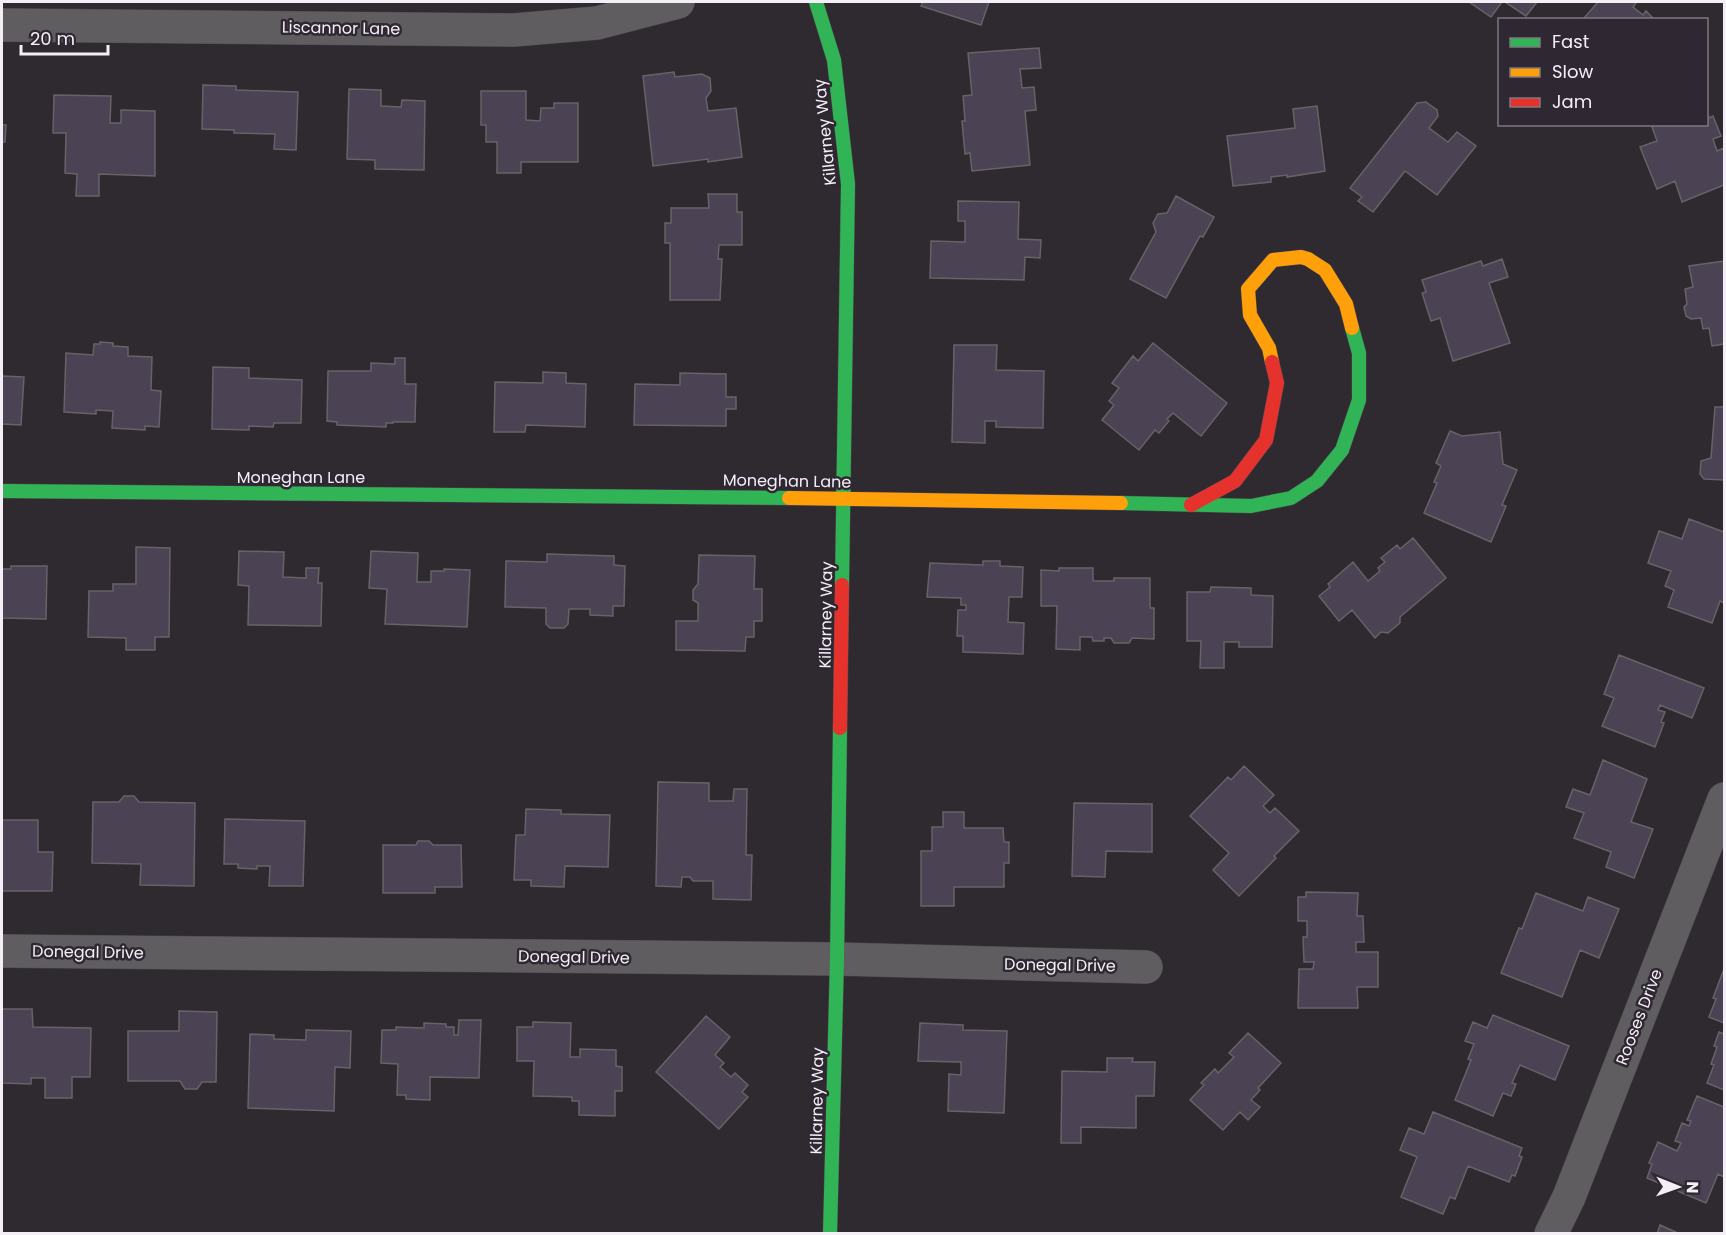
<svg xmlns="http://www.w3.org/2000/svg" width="1726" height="1235" font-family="Poppins,sans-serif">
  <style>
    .building { fill: #4b4253; stroke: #666368; stroke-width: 1.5 }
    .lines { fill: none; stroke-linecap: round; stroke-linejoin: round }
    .street-casing { stroke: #4a474c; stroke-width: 34 }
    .fast-casing { stroke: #4a474c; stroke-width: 15 }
    .slow-casing { stroke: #4a474c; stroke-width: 15 }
    .jam-casing { stroke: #4a474c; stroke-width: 15 }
    .street { stroke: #605d61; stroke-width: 33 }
    .fast { stroke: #30b455; stroke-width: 14 }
    .slow { stroke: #ff9f0a; stroke-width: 14 }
    .jam { stroke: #e5322d; stroke-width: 14 }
    .labels { text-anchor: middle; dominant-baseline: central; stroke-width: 5; stroke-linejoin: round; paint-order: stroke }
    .street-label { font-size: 16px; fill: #f4eff6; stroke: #2f2832 }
  </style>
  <rect width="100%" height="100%" fill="#2e2a30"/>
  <!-- building -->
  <path class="building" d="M923,2H989L981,25L921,6Z
    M1469,2H1502L1491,17Z
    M1505,2H1537L1526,16Z
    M1598,2H1635L1636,3L1633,7L1643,15L1646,11L1655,20H1585L1584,18Z
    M1039,48L1041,68L1020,69L1022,88L1034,87L1036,110L1025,111L1030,165L972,171L970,153L965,154L962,121H965L963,96L972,95L968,53Z
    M674,72L675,77L702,74L710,78L711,91L706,98L708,111L736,108L742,157L708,162V159L653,166L643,76Z
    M203,85L236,86V90L298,92L296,150L274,149L275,134L234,133V130L202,129Z
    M349,89L381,90V106L401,107L402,100L425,101L424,170L375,169V160L347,159Z
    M481,91H526V120L540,121L541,108H554V103H578V162H521V173H497V142H486V125H481Z
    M54,95L111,96L110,123H121V110L155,111V176L99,174V196H76L77,174L65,173L66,133H53Z
    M1426,102L1437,110L1438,116L1429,128L1448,142L1457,132L1476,146L1437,195L1405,171L1373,212L1358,201L1362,197L1350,188L1417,103Z
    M1317,106L1325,171L1287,177V175L1271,177V182L1233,186L1227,136L1295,128L1293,109Z
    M2,108V125H6L5,142H2Z
    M1706,111L1709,118L1713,116L1721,136L1713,139L1717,151L1724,148V185L1682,202L1675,181L1657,189L1640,147L1657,141L1651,124H1706Z
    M708,194H737V212H742V245H719L718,259H722L720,300H670V243H665V223H671V208H709Z
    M1176,196L1214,217L1203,237L1200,236L1166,298L1130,279L1156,232L1153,223L1158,214L1167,213Z
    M958,201L1019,202L1018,239L1041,240L1040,258L1025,257L1024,280L930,278L931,241L965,242V221H958Z
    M1502,259L1508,277L1489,283L1510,343L1453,361L1440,318L1431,321L1422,293L1426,292L1422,280L1481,261L1483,266Z
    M1724,261V344L1712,346L1709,328L1703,329L1701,318L1691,319L1686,316L1684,307L1687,304L1685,289L1693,287L1689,266Z
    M100,342L113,343V346L128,347V356L152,357L151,390L161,391L159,427L145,426V430L112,428L113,411L96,410V414L64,412L66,353L93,355L94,344H100Z
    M1153,343L1227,403L1201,436L1173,413L1167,419L1169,421L1159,433L1155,430L1139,450L1102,420L1114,405L1109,401L1119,388L1112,383L1133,356L1138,361Z
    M954,345H997L996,370L1044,371L1043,428L996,427V421H985V443L952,442Z
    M395,358H405V384H416L415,422H393V423H386V427L337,425V422L327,421L328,371H371V363L395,364Z
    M213,367L249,368V378L302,380L301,423H274L273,427L249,426V430L212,429Z
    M543,372L566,373V383L586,384L585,427L526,425L525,432H494L495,382L543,383Z
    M680,373L726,374V397H736V409H726V426L634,425L635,384L680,385Z
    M2,376L24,377L21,425L2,424Z
    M1715,407H1724V480L1704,479L1700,474L1701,461L1711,458Z
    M1450,431L1462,436L1500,432L1503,464L1517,470L1502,505L1506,506L1491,542L1424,513L1437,483L1434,482L1441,466L1436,463Z
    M1689,519L1724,532V603L1720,601L1712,623L1668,607L1674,590L1665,586L1671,571L1648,563L1659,531L1682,539Z
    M1413,538L1446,578L1400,617V623L1388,633L1381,632L1375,638L1352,610L1339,621L1319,596L1330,587L1328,584L1353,562L1368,581L1380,571L1378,568L1385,562L1381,558L1397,545L1400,549Z
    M136,547L170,548L169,637H155V650H126V638L88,637L89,591H113V584H136Z
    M239,551L284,552L283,577L306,578V568H319L318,583H322L321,626L248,625L249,586L238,585Z
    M371,551L418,553L417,582H431V571H444V569L470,570L467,627L385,624L387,589L369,588Z
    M547,554L614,556V565L625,566L624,606H613V616L590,615V609H569L568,624L564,628H550L546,624V608L505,607L506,561L547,562Z
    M699,555L755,556L754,589H762V621H754V637H746L745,651L676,650V621H698V603L693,600V590L698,584Z
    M983,561H1000V566L1023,567L1022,597H1009L1008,622L1024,623L1023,654L963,652V636H957L958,610H966V605H961V598L927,597L930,563L983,565Z
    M11,566H47L46,619L2,618V569H11Z
    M1059,568H1093V581H1114V578H1150V608H1154V639L1132,638L1129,643H1114L1111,638H1104V641H1093L1092,637H1080V650L1056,649L1057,606H1041V570L1059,571Z
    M1211,587L1251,588V595L1273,596L1272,647H1239V642H1224V668H1200L1201,641H1187V592H1210Z
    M1619,655L1704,688L1692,718L1660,705L1658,710L1665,712L1661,722L1664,723L1655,747L1602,726L1614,698L1604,694Z
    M1603,760L1647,779L1631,822L1653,829L1634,878L1606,867L1611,852L1574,838L1584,813L1566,807L1573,789L1590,795Z
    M1244,766L1274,795L1263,806L1270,813L1275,808L1299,831L1274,856L1276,858L1239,896L1213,870L1229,853L1190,816L1228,777L1231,780Z
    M658,782L709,783V801H733L734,789H747L746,855H752L751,900L713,899V881H693L690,877H682L681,887L656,886Z
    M124,796H134L139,802L195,803L194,886L140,885L141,864L92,863L93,802H119Z
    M1074,803L1152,804V852L1106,851L1105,877L1072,876Z
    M526,809L561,810V814L610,815L608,867L565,866L564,887L531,886V880H514L516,835H525Z
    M943,812H964V828H1003L1004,842H1009V863H1004V887H954V906H921V851H932V827H943Z
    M225,819L305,821L303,886H269L270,866H257V869L238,868V864H224Z
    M2,820H38V852H53L52,891H2Z
    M418,841H429L433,845H461L462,887H435V893H383V845H416Z
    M1306,892L1358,893L1357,916H1363L1364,942H1356V952H1378V987H1357L1358,1008H1298L1299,969H1313L1314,962H1304L1303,937H1307V921H1298V897H1306Z
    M1536,893L1583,911L1588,897L1619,909L1599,958L1580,950L1562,997L1501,973L1519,928L1522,929Z
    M1724,969V1023L1709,1017L1716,999L1713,998Z
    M2,1009H32L33,1027L91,1028L90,1077H72V1098H45V1078H31V1084L2,1083Z
    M179,1011L217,1012L216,1082H202L197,1089H185L180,1081H128V1031H179Z
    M1493,1015L1569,1046L1555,1080L1520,1065L1512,1083L1516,1084L1511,1096L1503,1093L1493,1116L1455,1100L1471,1060L1468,1059L1474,1044L1465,1041L1473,1022L1487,1028Z
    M706,1016L730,1037L715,1055L724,1063L720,1067L731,1077L735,1073L748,1085L742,1092L748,1097L719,1129L656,1072Z
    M459,1020H481L479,1078L430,1077V1100L406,1099V1095H397L398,1064L381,1063L382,1030H396V1027L424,1028V1023L446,1024V1027H454V1035H458Z
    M533,1022L571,1023L570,1057H580V1049L616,1050V1066L622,1067V1091H615V1116L579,1115V1101H572V1097L533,1096L534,1061H517V1027H533Z
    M920,1023L963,1025V1030L1007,1031L1004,1113L948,1111L949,1074L961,1075V1062L918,1061Z
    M306,1030L351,1031L350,1068L335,1067L334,1111L248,1108L250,1034L274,1035V1039L306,1040Z
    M1719,1032L1724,1034V1090L1707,1083L1714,1065L1711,1064L1717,1047L1714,1046Z
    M1248,1033L1281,1063L1258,1088L1260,1090L1251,1100L1260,1107L1248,1120L1240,1112L1223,1130L1190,1100L1204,1085L1201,1083L1215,1069L1218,1073L1234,1057L1229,1053Z
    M1107,1058H1133L1132,1062H1155L1154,1096H1136V1128L1081,1127V1143H1061L1062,1071L1107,1072Z
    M1697,1096L1724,1107V1177L1718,1174L1706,1203L1647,1178L1652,1164L1649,1163L1658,1142L1677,1151L1681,1143L1675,1141L1682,1123L1689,1126L1691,1121L1687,1120Z
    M1433,1112L1522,1148L1519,1156L1522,1157L1515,1176L1512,1175L1509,1182L1468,1166L1455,1199L1450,1197L1443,1214L1401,1197L1417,1157L1400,1150L1409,1128L1424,1134Z
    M1660,1225L1680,1234H1657Z"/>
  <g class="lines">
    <defs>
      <path id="street" d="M2,25L514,30L597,23L678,2
        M2,951L837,959L1146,967
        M1551,1234L1569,1197L1724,799"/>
      <path id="fast" d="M816,2L834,60L848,184L842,585
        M2,491L789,498
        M1121,503L1251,506L1291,498L1317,481L1342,450L1359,400V353L1352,328
        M830,1234L837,959L840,728"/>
      <path id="slow" d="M1272,362L1269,348L1250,315L1248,289L1273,260L1301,257L1308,259L1325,270L1346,304L1352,328
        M789,498L1121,503"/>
      <path id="jam" d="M1191,505L1235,481L1266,440L1277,383L1272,362
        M840,728L842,585"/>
    </defs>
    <!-- street casing -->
    <use href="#street" class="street-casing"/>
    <!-- fast casing -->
    <use href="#fast" class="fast-casing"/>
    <!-- slow casing -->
    <use href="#slow" class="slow-casing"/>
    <!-- jam casing -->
    <use href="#jam" class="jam-casing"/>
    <!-- street -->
    <use href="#street" class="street"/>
    <!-- fast -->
    <use href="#fast" class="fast"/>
    <!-- slow -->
    <use href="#slow" class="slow"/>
    <!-- jam -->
    <use href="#jam" class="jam"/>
  </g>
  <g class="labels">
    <!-- street labels -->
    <g class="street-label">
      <text transform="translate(341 28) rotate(1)">Liscannor Lane</text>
      <text transform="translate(825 132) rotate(-96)">Killarney Way</text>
      <text x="301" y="477">Moneghan Lane</text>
      <text transform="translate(787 481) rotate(1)">Moneghan Lane</text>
      <text transform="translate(826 615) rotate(-89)">Killarney Way</text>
      <text transform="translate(88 952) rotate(1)">Donegal Drive</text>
      <text transform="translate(574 957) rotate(1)">Donegal Drive</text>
      <text transform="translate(1060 965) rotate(1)">Donegal Drive</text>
      <text transform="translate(1639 1017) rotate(-69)">Rooses Drive</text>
      <text transform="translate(817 1101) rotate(-89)">Killarney Way</text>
    </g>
  </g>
  <!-- border -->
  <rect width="1726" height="1235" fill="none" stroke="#f4eff6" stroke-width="6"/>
  <!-- legend -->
  <rect x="1498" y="18" width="210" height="108" fill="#2f2832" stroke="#7e7880" stroke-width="1.5"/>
  <rect x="1510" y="38" width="30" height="9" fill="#30b455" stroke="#7e7880" stroke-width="1.5"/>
  <text x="1552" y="48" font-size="18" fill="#f4eff6">Fast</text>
  <rect x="1510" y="68" width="30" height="9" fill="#ff9f0a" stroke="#7e7880" stroke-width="1.5"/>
  <text x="1552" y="78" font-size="18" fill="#f4eff6">Slow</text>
  <rect x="1510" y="98" width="30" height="9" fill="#e5322d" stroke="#7e7880" stroke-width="1.5"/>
  <text x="1552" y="108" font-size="18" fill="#f4eff6">Jam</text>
  <!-- north arrow -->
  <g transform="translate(1678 1187) rotate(91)" stroke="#2f2832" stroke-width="4.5" paint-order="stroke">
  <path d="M0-4.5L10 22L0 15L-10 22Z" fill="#f4eff6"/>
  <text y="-9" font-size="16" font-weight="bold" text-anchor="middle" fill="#f4eff6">N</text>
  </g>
  <!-- scale -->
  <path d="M21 45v9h87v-9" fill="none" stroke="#f4eff6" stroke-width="3"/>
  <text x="30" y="45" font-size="18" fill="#f4eff6" stroke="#2f2832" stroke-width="4.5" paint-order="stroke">20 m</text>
</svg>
